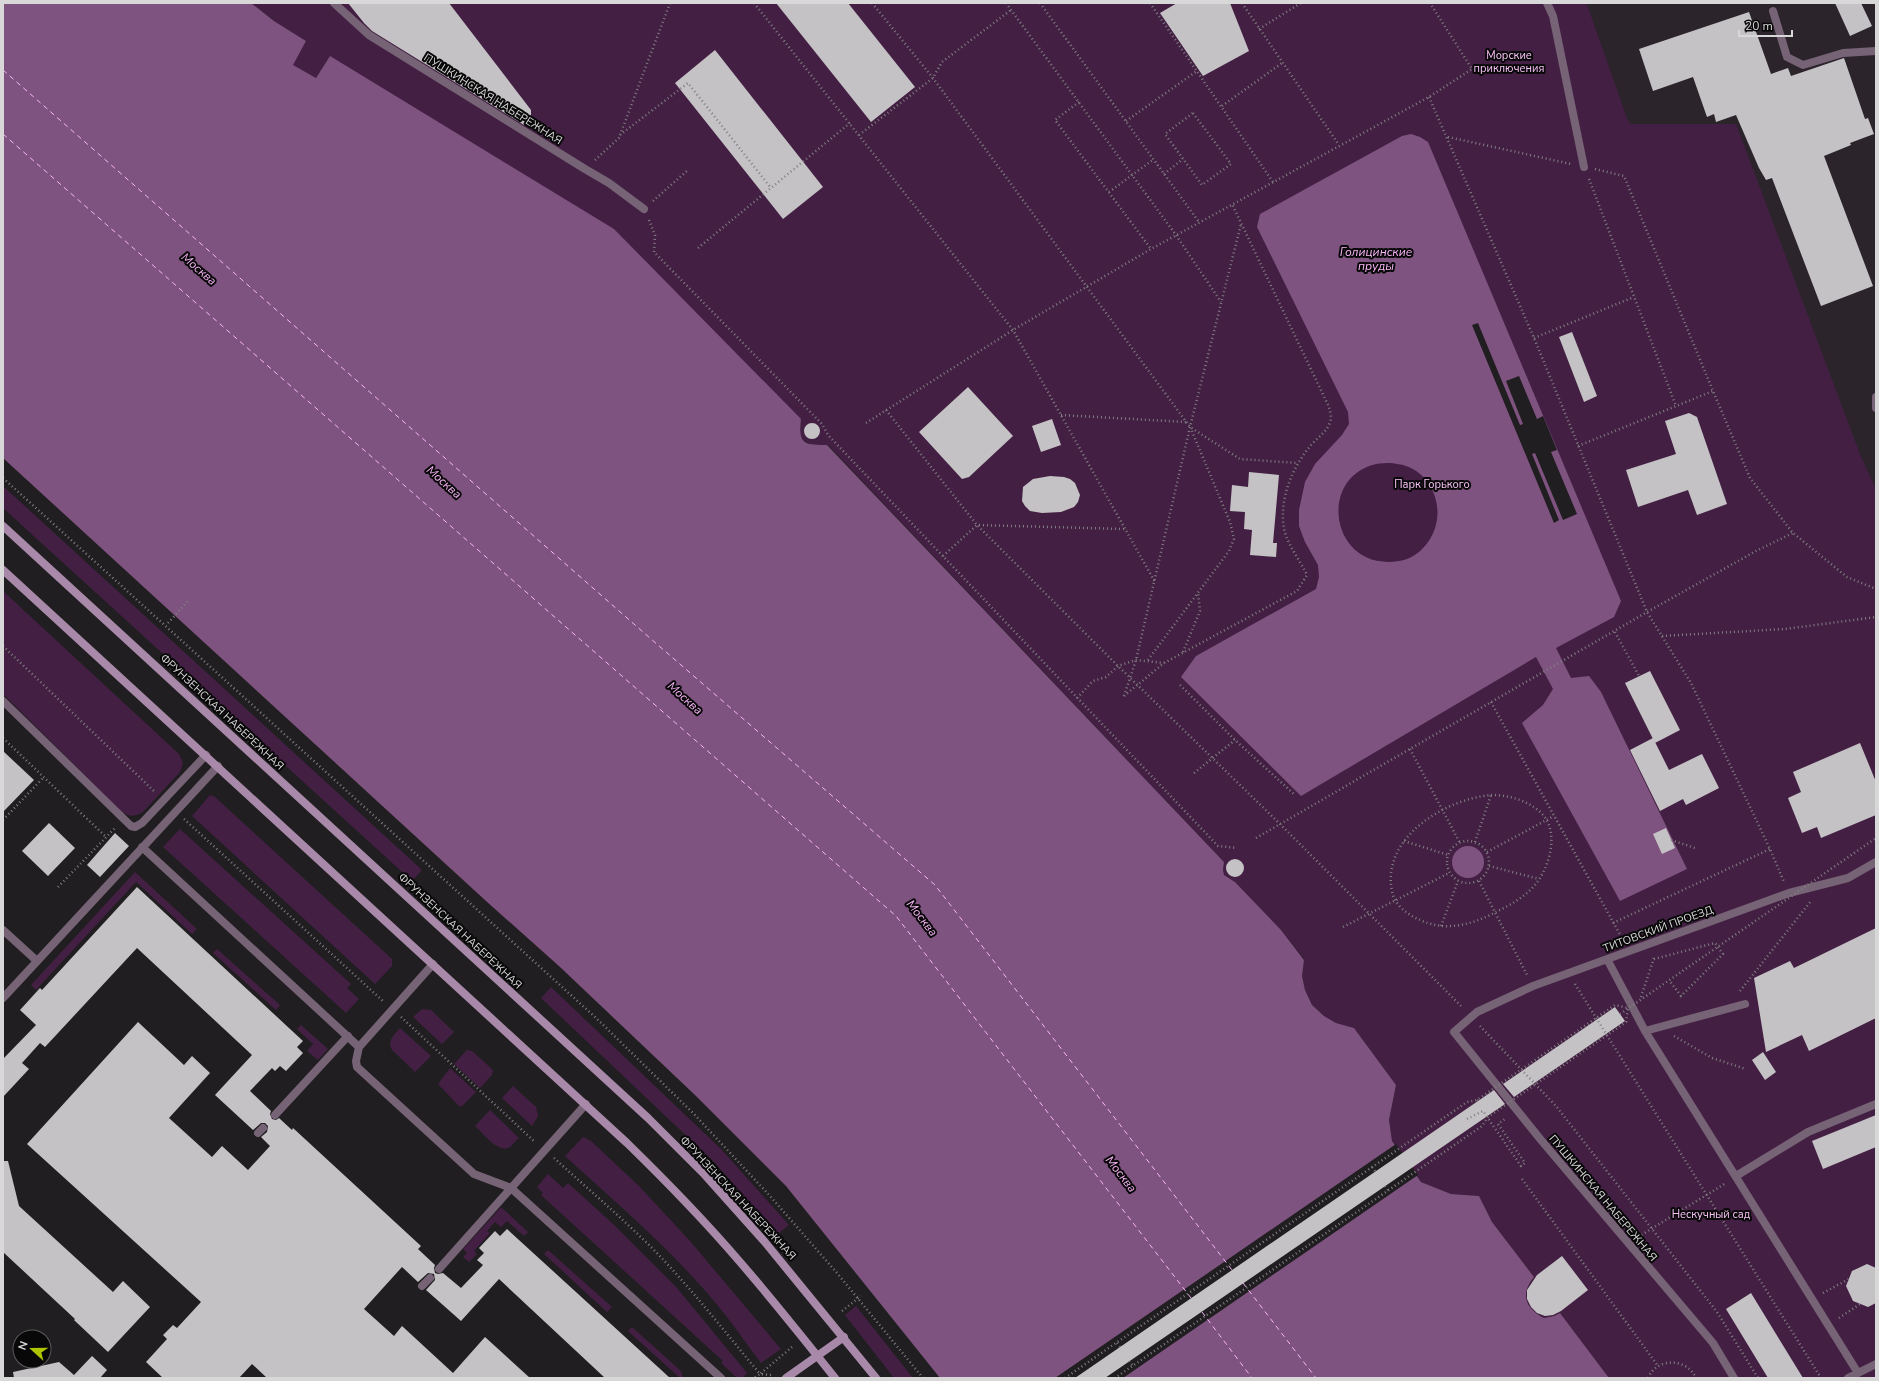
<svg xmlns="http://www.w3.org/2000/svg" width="1879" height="1381" font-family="'Nunito Sans',sans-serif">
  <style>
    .built { fill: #2b242b }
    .green { fill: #432043 }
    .water { fill: #7f537f; fill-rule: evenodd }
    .pier { fill: #201e20 }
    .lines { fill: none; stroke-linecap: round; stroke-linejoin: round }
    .ferry { stroke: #f9b5f8; stroke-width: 1; stroke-dasharray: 5 4; stroke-linecap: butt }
    .building { fill: #c5c2c5 }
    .path { stroke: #807f80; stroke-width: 2.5; stroke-dasharray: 1 3; stroke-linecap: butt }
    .lane { stroke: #776376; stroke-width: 8 }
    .secondary { stroke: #a989a9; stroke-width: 8 }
    .path-bridge { stroke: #807f80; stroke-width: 2.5; stroke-dasharray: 1 3; stroke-linecap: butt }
    .labels { text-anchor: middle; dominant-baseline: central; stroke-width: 4; stroke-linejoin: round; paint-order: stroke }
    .park-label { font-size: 11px; fill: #fac3f8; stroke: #090809 }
    .street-label { font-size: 11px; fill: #d9d8d9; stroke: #090809 }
    .water-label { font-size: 12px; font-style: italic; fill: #f9b5f8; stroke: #090809 }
  </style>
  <rect width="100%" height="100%" fill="#201e20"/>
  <!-- built -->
  <path class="built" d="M1589,3H1876V489L1860,454L1629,124L1587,4Z"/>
  <!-- green -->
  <path class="green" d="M251,3H1589L1587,4L1627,118L1630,124H1736L1860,454L1876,489V1378H1609L1560,1313L1554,1316L1544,1318C1525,1308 1520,1294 1534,1277L1492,1222L1479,1196L1451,1194L1421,1182L1392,1141L1389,1120L1396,1085L1354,1028L1336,1023L1324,1016L1312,1005L1305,990L1302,976L1304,959L1281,930L1235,882L1224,875L1223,870L1224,862L828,445C814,445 806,446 799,434L330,56L316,78L292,65L306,41L274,21Z
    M3,486L422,870L412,881L3,508Z
    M3,591L179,754L183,763L180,772L143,812C135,817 130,817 122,812L3,694Z
    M210,795L215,797L392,959V966L375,984L192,816Z
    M180,829L351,984L347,988L359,999L346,1013L163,847Z
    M135,872L197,929L192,934L136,882L36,990L31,985Z
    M217,949L280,1005L276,1010L213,953Z
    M551,987L721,1149L789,1225L778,1234L714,1162L541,998Z
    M422,1009L431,1010L454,1032L442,1044L413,1017Z
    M301,1025L328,1049L318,1060L307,1051L313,1044L297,1029Z
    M400,1028L431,1056L415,1072L392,1050C387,1040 394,1035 400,1028Z
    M467,1050L472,1051L493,1070L492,1075L480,1088L454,1064Z
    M450,1068L476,1092L462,1106H459L438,1084Z
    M513,1086L536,1107L538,1116L532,1126L502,1098Z
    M490,1110L519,1138C516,1140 513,1145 510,1147C498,1154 483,1133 475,1126Z
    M583,1137L591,1141L639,1186L690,1241L781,1349L761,1363C749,1348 739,1332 727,1317C680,1257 621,1207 565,1156Z
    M548,1174L563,1188L568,1183L612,1223L677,1288L747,1373L742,1378H737L721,1363L723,1361L541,1195L543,1193L537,1187Z
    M501,1207L528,1232L524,1236L507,1221L501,1227L495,1222L487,1231L490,1233L474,1251L477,1254L469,1262L463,1257L467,1253L463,1249Z
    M548,1250L612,1307L607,1312L544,1254Z
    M856,1306L913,1378H894L845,1315Z
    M632,1327L681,1371L683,1378H680L628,1331Z"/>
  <!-- water -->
  <path class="water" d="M3,3H251L274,21L306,41L293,65L316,78L330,56L614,229L801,419C798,444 804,445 827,445L1224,862L1223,870L1224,875L1235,882L1281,930L1304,960L1302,976L1305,990L1312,1005L1324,1016L1336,1023L1354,1028L1396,1085L1389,1120L1392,1141L1421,1182L1451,1194L1479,1196L1492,1222L1534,1277C1520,1294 1525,1308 1544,1318L1554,1316L1560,1313L1609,1378H940L786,1186L696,1096L560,967L486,901L3,458Z
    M1411,134L1420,137L1428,142L1621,601L1614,617L1556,648L1571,678L1589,676L1601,692L1687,869L1620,901L1522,723L1543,705L1553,689L1536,657L1301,796L1181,677L1196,656L1316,589L1319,577L1318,565L1305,542L1299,526V510L1305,482L1315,464L1342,435L1349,424L1348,412L1257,227L1260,214L1402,136ZM1391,463C1396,464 1401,464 1406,466C1432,475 1444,506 1434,531C1428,546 1415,559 1399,561C1331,572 1316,478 1376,464C1380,463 1386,463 1391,463Z
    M1452 862a16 16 0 1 1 32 0a16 16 0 1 1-32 0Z"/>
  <!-- pier -->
  <path class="pier" d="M1478,323L1520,425L1523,424L1506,381L1519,376L1537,419L1543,416L1557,450L1551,452L1577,514L1563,520L1535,453L1532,454L1559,520L1554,523L1472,325Z
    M1396,1144L1418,1175L1123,1378H1055Z"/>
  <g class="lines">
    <!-- ferry -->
    <path class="ferry" d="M3,70L651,639L935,885L1232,1270
      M3,134L896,916L1191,1298
      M1243,1283L1316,1378
      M1202,1312L1252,1378"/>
  </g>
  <!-- building -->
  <path class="building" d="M348,3H449L531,110V116L528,122L524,125L372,31L364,23Z
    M776,3H848L915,87L871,122Z
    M1177,3H1230L1249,51L1203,76L1160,13Z
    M1835,3H1861L1872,26L1850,36Z
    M1749,12L1771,74L1788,68L1791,76L1844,58L1865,119L1868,118L1874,134L1850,143L1851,145L1824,156L1873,286L1821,306L1772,178L1766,180L1759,168L1736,115L1716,122L1714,114L1707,117L1693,77L1653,91L1639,49Z
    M715,50L823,187L783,219L675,83Z
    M1572,332L1597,396L1584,402L1559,337Z
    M968,387L1013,436L969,477L962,479L919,432Z
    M1689,413L1697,417L1727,504L1697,515L1688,490L1638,507L1626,470L1676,454L1665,421Z
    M1052,419L1061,445L1041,452L1032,426Z
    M804 431a8 8 0 1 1 16 0a8 8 0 1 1-16 0Z
    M1249,472L1279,475L1273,543H1277L1276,557L1250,555L1252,530L1244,529L1245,512L1230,511L1232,485L1248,487Z
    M1050,476L1064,477L1070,479L1075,483L1080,495L1078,502L1074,507L1061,512L1042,513L1030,511L1025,506L1022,501L1023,487L1033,479Z
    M1650,671L1680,730L1655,743L1625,683Z
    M1653,738L1669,770L1702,754L1719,788L1686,805L1683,799L1660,811L1630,750Z
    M1860,743L1876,782V815L1821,838L1817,827L1802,833L1788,798L1801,792L1793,772Z
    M3,751L34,780L3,812Z
    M49,823L75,848L48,876L22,851Z
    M1666,828L1675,848L1662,854L1653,834Z
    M115,833L129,846L100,877L87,865Z
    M1226 868a9 9 0 1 1 18 0a9 9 0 1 1-18 0Z
    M137,887L303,1041L297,1047L303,1053L286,1071L280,1066L275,1071L272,1068L250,1091L271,1111L270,1114L272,1119L276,1120L279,1118L292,1130L293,1128L421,1246L418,1249L435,1265L434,1268L435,1273L438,1274L443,1273L461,1288L483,1265L477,1260L484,1253L479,1248L495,1231L500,1236L507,1229L670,1378H605L499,1279L461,1321L426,1290L435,1280L434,1274L428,1273L418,1282L402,1267L364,1309L394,1336L402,1326L453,1373L485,1337L530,1378H267L252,1364L239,1378H163L146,1362L167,1339L163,1335L173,1325L177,1328L201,1302L27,1144L138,1022L184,1065L192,1056L210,1073L169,1118L212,1157L222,1146L248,1170L270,1146L261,1137L267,1132L268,1126L265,1123H261L253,1130L215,1095L252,1055L137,948L45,1047L40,1043L22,1063L29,1069L3,1097V1059L36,1025L20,1010L40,988L42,990Z
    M1876,928V1018L1809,1051L1802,1035L1766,1052L1754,978L1790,961L1794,968Z
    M1615,1007L1625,1021L1514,1097L1503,1084Z
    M1763,1052L1776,1072L1765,1080L1752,1060Z
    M1494,1090L1505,1104L1105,1378H1075Z
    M1876,1115V1147L1823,1169L1812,1141Z
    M3,1161H8L19,1206L113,1292L123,1281L150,1307L108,1352L74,1320L75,1319L3,1252Z
    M1562,1256L1588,1290L1561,1311L1553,1315L1545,1316L1537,1313L1531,1307L1527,1299V1290L1537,1275Z
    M1867,1264L1876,1268V1303L1868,1307L1853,1301L1846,1286L1852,1271Z
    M1751,1293L1803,1378H1768L1726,1309Z
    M92,1356L107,1370L100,1378H14L13,1372L59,1362L74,1375Z"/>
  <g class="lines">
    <!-- path -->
    <path class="path" d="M754,3L1013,330L1155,582
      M872,3L933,78L1190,427L1240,459L1297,463
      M1006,3L1176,235L1221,302
      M1040,3L1199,222
      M1150,3L1273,182
      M1242,3L1339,145
      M1259,29L1301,3
      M1429,97L1534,338L1647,612L1691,683L1770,849L1784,882
      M1079,102L1055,120L1151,249
      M1222,106L1282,63
      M1193,113L1231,164L1202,185L1165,134Z
      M1126,121L1197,71
      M620,135L670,3
      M859,135L933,78L942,62L1011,10
      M1448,137L1571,164
      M595,160L620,137V135L688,83L771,188
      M1595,169L1624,176L1713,391L1750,478L1793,533L1847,577L1876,589
      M1164,174L1183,159
      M1589,179L1676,406
      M1109,192L1154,159
      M653,201L688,170
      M649,220L655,235L654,252L822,424L828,435L1218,846L1237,848
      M698,248L850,123
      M1534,338L1634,297
      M886,410L977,525L1118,666L1280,824L1463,1008
      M1061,415L1186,422
      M866,423L1013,330L1151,249L1429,97L1472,69L1430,3
      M1578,446L1713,391
      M3,478L595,1017L694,1114L770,1196L837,1273L923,1378
      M943,556L977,525L1124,529
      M168,623L188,601
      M1615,632L1639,676
      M1662,636L1785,629L1876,617
      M3,646L155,792
      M1183,652L1200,611L1198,593
      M1148,660L1229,551L1234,539L1230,522L1191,429
      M1180,685L1235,740L1295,795
      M1124,696L1164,663L1297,591L1307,575C1300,560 1288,546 1284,529C1279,498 1292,468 1311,445C1318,437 1327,432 1330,422C1332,417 1330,411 1329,407L1232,204
      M1124,696L1136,660L1190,427L1241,224
      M1077,698L1093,681L1106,677L1118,666L1136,660L1164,663
      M1491,702L1623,940
      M3,738L106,837
      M1410,749L1460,843
      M1194,773L1235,740
      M1491,795C1508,795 1526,800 1539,811C1561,829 1550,867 1535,885C1523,899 1506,907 1490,915C1467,926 1444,931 1420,920C1408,915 1394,905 1392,891C1381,837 1446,799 1491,795Z
      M184,819L384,1002
      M3,820L44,777
      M1256,838L1647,612L1756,551L1793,533
      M1671,840L1695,848
      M1447 862a21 21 0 1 1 42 0a21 21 0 1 1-42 0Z
      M1404,841L1448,855
      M1475,842L1491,795
      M1487,852L1554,816
      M1489,866L1539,879
      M1479,881L1527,975
      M58,887L115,828
      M1613,923L1770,849
      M1441,926L1458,881
      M1343,927L1449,873
      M1654,959L1715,943L1723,954L1681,996L1669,980
      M1575,984L1821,1378
      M1740,991L1811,901
      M1641,997L1654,958
      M401,1017L535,1142
      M1480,1026L1556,1106L1717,1312L1758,1378
      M1674,1036L1712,1058L1746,1069
      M1477,1100L1478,1101
      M1467,1119L1483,1111L1521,1166L1525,1163L1498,1124L1505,1119
      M554,1158C587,1188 621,1217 653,1249C691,1288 725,1332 760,1374L754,1378
      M1372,1167L1375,1171
      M1522,1179L1658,1366
      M1385,1186L1388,1190
      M1638,1237L1726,1183
      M1823,1293L1849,1279
      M842,1311L861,1296
      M1839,1318L1860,1304
      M1117,1343L1120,1347
      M1129,1361L1133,1366
      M771,1375L760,1374L792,1347
      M1648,1378C1657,1357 1687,1358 1696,1378"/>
    <!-- lane -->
    <path class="lane" d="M334,3L369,35L585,169L609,183L644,209
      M1547,3L1553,16L1584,167
      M1773,11L1787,57L1803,65L1843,53L1876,51
      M1876,397V408
      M3,701L131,826L135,827L142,823L206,755
      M142,847L359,1047
      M3,930L37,961
      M1607,959L1645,1031L1858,1373
      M433,964L359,1047L356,1061L357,1067L474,1174L511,1188L721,1378
      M3,998L218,766
      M1645,1031L1745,1004
      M275,1115L348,1036
      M258,1133L263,1128
      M1736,1176L1808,1132L1876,1104
      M439,1269L586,1104
      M422,1286L430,1278
      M1734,1378L1713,1343L1541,1140L1454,1032L1477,1012L1533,986L1789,893L1848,878L1876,862
      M1848,1378L1876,1364"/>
    <!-- secondary -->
    <path class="secondary" d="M3,526L648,1118L705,1175L764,1241L876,1378
      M3,570L627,1143C666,1181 704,1220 740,1262C773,1300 804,1339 835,1378
      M786,1378L844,1337"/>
    <!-- path-bridge -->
    <path class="path-bridge" d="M1620,1014L1876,838
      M1065,1378L1467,1102L1477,1100L1615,1005L1628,1008L1626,1022L1488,1117L1482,1126L1115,1378"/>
  </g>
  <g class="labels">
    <!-- park labels -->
    <g class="park-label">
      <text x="1509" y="55">Морские<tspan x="1509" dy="13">приключения</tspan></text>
      <text x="1432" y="484">Парк Горького</text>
      <text x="1711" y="1214">Нескучный сад</text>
    </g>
    <!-- street labels -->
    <g class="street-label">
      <text transform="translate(493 99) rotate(32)">ПУШКИНСКАЯ НАБЕРЕЖНАЯ</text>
      <text transform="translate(222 712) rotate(43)">ФРУНЗЕНСКАЯ НАБЕРЕЖНАЯ</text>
      <text transform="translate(1658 929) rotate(-20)">ТИТОВСКИЙ ПРОЕЗД</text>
      <text transform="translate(460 931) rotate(43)">ФРУНЗЕНСКАЯ НАБЕРЕЖНАЯ</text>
      <text transform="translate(738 1198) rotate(47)">ФРУНЗЕНСКАЯ НАБЕРЕЖНАЯ</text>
      <text transform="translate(1603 1198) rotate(50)">ПУШКИНСКАЯ НАБЕРЕЖНАЯ</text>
    </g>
    <!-- water labels -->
    <g class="water-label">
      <text x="1376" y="252">Голицинские<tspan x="1376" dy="14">пруды</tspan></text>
      <text transform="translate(199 269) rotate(41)">Москва</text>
      <text transform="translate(444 482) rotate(42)">Москва</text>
      <text transform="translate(685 698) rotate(42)">Москва</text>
      <text transform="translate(922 918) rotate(52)">Москва</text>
      <text transform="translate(1121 1174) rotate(52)">Москва</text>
    </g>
  </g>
  <!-- border -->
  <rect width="1879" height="1381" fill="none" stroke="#d9d8d9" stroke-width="8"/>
  <!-- north arrow -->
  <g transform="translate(32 1349) rotate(291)"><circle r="19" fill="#090809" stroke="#5c5b5c"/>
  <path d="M0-3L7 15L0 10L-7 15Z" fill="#b0c501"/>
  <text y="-6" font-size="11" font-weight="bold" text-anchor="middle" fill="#d9d8d9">N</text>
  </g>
  <!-- scale -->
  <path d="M1739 30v6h53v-6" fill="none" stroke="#d9d8d9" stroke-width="2"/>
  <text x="1745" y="30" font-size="12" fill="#d9d8d9" stroke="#090809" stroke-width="3" paint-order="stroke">20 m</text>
</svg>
